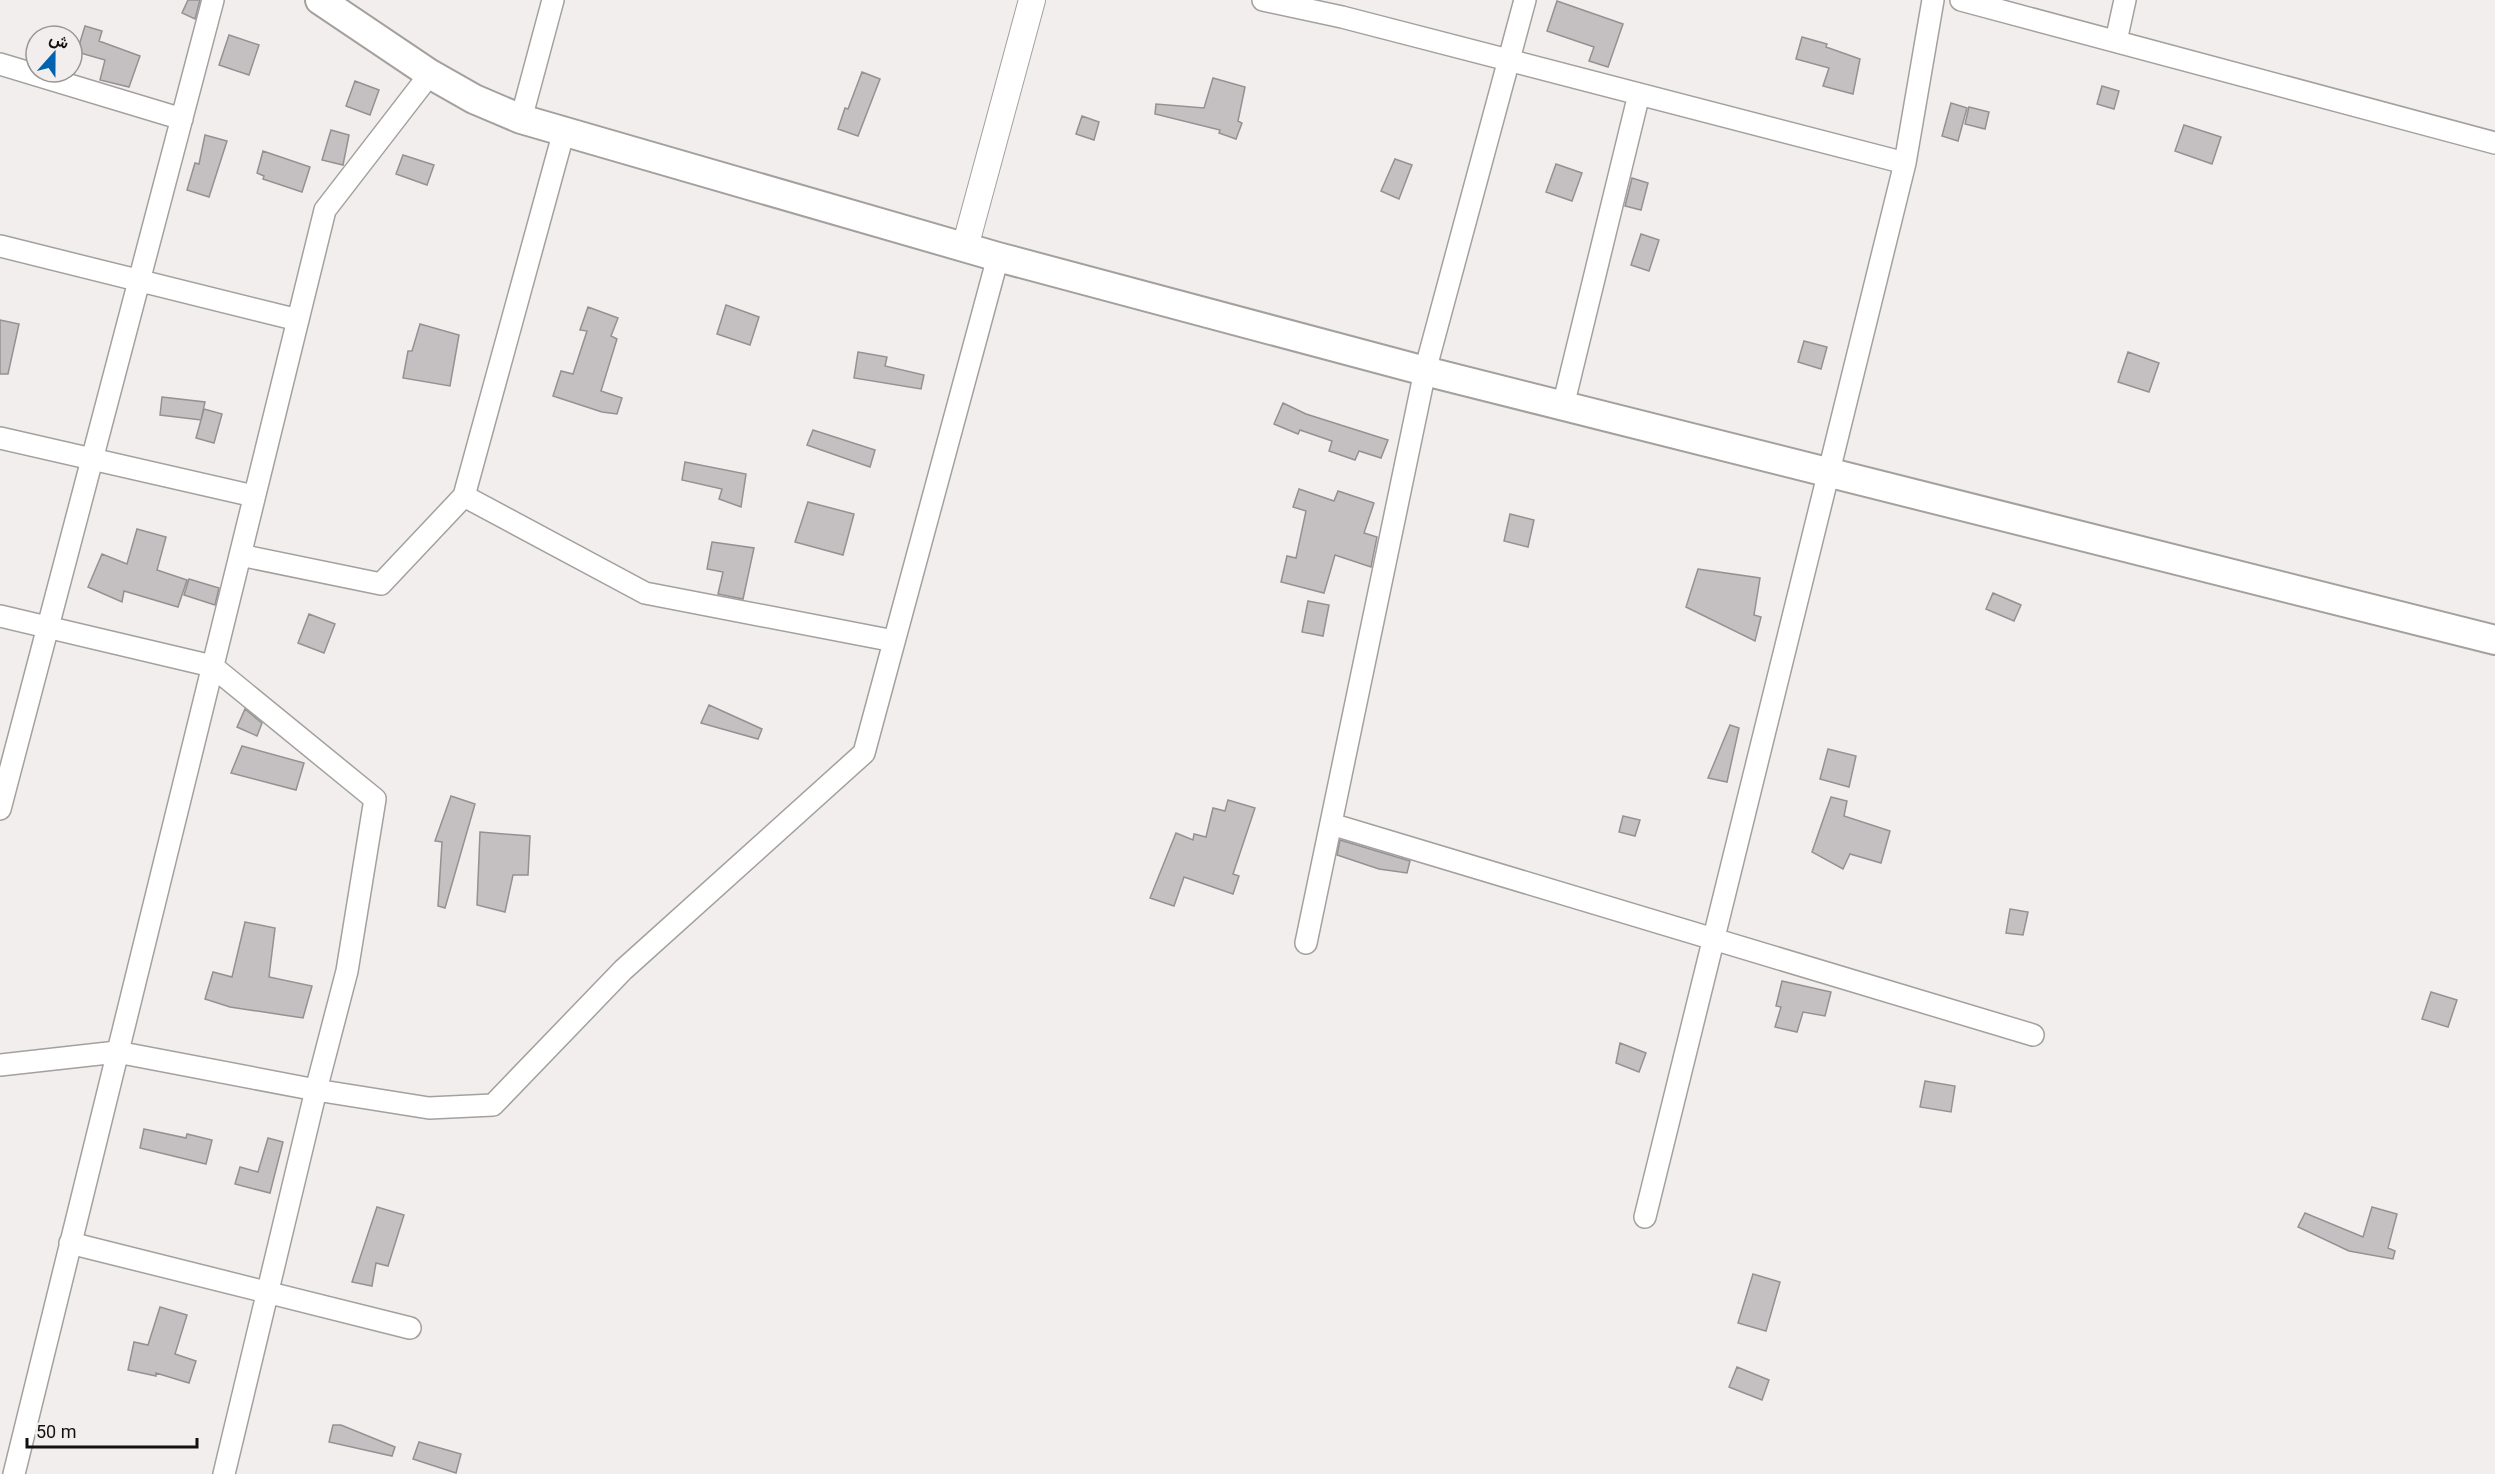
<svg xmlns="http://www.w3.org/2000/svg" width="2495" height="1474" font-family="Roboto,Vazirmatn,sans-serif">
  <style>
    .building { fill: #c4c0c2; stroke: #949193; stroke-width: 1.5 }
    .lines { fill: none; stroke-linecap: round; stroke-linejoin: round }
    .minor-casing { stroke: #a4a09e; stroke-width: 24 }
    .tertiary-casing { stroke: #a4a09e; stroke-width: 28 }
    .secondary-casing { stroke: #a4a09e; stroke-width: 32 }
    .minor { stroke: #fff; stroke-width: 21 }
    .tertiary { stroke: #fff; stroke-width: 26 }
    .secondary { stroke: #fff; stroke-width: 28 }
  </style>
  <rect width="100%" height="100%" fill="#f2eeed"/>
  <!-- building -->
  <path class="building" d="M188,0H200L195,19L182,13Z
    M1557,1L1623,24L1608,67L1589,61L1594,47L1547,31Z
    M85,26L102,31L99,41L140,56L129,87L100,80L105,60L77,52Z
    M229,35L259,45L249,75L219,65Z
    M1802,37L1827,44L1826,47L1860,59L1853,94L1823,86L1829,68L1796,59Z
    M862,72L880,79L858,136L838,129L845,108L848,109Z
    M1213,78L1245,87L1238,121L1242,123L1236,139L1219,133L1220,130L1155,114L1156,104L1204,108Z
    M355,81L379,90L370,115L346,106Z
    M2102,86L2119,91L2114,109L2097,104Z
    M1951,103L1967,108L1958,141L1942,136Z
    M1969,107L1989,112L1985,129L1965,124Z
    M1082,116L1099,122L1094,140L1076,134Z
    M2184,125L2221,137L2212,164L2175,151Z
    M331,130L349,135L343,165L322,160Z
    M205,135L227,141L209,197L187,190L195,163L199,164Z
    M263,151L310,167L302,192L263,179L264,176L257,173Z
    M403,155L434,165L427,185L396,174Z
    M1395,159L1412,165L1399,199L1381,191Z
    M1556,164L1582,173L1572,201L1546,192Z
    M1632,178L1648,183L1641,210L1625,206Z
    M1641,234L1659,240L1649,271L1631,265Z
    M726,305L759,317L750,345L717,334Z
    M588,307L618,318L611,336L617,339L601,391L622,398L617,414L602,412L553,396L561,371L573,374L587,331L580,330Z
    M0,320L19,324L8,374H0Z
    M420,324L459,335L450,386L403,378L408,351H412Z
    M1804,341L1827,347L1821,369L1798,362Z
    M858,352L887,357L885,366L924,375L921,389L854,378Z
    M2128,352L2159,363L2149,392L2118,382Z
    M162,397L205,402L201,420L160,415Z
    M1283,403L1306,414L1388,440L1381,458L1359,451L1355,460L1329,451L1332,441L1300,430L1298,434L1274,424Z
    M204,409L222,414L214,443L196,438Z
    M813,430L875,450L870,467L807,445Z
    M685,462L746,474L741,507L719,499L722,489L682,480Z
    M1299,489L1334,501L1338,491L1374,503L1364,533L1377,537L1371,567L1335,555L1324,593L1281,582L1287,556L1296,558L1306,511L1293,507Z
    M808,502L854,514L843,555L795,542Z
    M1510,514L1534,520L1528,547L1504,541Z
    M137,529L166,537L157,570L187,580L178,607L124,591L122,602L88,587L102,554L127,564Z
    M712,542L754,548L743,599L718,594L723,572L707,569Z
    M1698,569L1760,578L1754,615L1761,617L1755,641L1686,607Z
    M189,579L219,588L215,605L184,595Z
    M1993,593L2021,605L2014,621L1986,609Z
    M1308,601L1329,605L1323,636L1302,632Z
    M309,614L335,624L324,653L298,643Z
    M709,705L762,729L758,739L701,723Z
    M245,709L262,723L257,736L237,727Z
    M1730,725L1739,728L1727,782L1708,778Z
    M242,746L304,763L296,790L231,773Z
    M1828,749L1856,756L1849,787L1820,779Z
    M451,796L475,804L445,908L438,906L442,842L435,841Z
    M1831,797L1847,801L1844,816L1890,831L1881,863L1850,854L1843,869L1812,852Z
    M1228,800L1255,808L1233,874L1239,876L1233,894L1184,877L1174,906L1150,898L1176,833L1193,840L1194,834L1206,837L1213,808L1225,811Z
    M1623,816L1640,820L1635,836L1619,832Z
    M480,832L530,836L528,875H513L505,912L477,905Z
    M1340,840L1410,861L1407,873L1379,869L1337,855Z
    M2010,909L2028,912L2023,935L2006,933Z
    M245,922L275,928L269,977L312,986L303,1018L230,1007L205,999L213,972L232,977Z
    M1782,981L1831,992L1825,1016L1803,1012L1797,1032L1775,1027L1781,1007L1776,1006Z
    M2431,992L2457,1000L2448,1027L2422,1019Z
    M1620,1043L1646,1053L1639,1072L1616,1063Z
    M1925,1081L1955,1086L1951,1112L1920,1107Z
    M144,1129L186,1138L187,1134L212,1140L206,1164L140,1148Z
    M268,1138L283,1142L270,1193L235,1184L240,1167L258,1172Z
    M377,1207L404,1215L388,1266L376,1263L372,1286L352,1282Z
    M2372,1207L2397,1214L2388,1248L2395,1251L2393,1259L2349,1251L2298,1227L2305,1213L2363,1237Z
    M1753,1274L1780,1282L1766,1331L1738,1323Z
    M160,1307L187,1315L175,1354L196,1361L189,1383L156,1373V1376L128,1370L134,1342L148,1345Z
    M1737,1367L1769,1380L1762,1400L1729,1387Z
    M333,1425H341L395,1447L392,1456L329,1442Z
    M419,1442L461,1454L456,1473L413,1459Z"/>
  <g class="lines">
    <defs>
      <path id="minor" d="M1263,0L1342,17L1905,163
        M1961,0L2495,143
        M2116,41L2125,0
        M0,64L182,119
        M521,119L553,0
        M0,246L298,320
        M1563,406L1639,94
        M0,438L254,496
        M464,496L645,593L894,641
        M240,555L381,584L464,496L564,131
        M0,616L212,666L375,799L347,971L316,1090L224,1474
        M0,809L213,0
        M1331,824L2033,1035
        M1306,943L1425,371L1525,0
        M0,1065L117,1052L316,1090L429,1108L493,1105L623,970L864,753L998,257
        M1645,1217L1905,163L1933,0
        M70,1243L410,1328
        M14,1474L325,210L430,74"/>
      <path id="tertiary" d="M965,247L1032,0"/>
      <path id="secondary" d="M320,0L430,74L474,99L521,119L998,257L1425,371L2495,640"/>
    </defs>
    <!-- minor casing -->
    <use href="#minor" class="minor-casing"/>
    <!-- tertiary casing -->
    <use href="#tertiary" class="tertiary-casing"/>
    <!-- secondary casing -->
    <use href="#secondary" class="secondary-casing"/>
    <!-- minor -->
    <use href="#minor" class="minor"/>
    <!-- tertiary -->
    <use href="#tertiary" class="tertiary"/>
    <!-- secondary -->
    <use href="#secondary" class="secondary"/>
  </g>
  <!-- north arrow -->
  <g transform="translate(54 54) rotate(21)"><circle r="28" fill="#f2eeed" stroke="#989695" stroke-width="1.5"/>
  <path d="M0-4.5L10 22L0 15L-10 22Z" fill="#0163b0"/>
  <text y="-9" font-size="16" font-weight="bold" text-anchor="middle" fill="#121110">ش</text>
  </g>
  <!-- scale -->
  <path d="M27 1438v9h170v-9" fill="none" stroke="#121110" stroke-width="3"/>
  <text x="36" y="1438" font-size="18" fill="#121110" stroke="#f2eeed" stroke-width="4.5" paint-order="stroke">50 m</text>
</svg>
